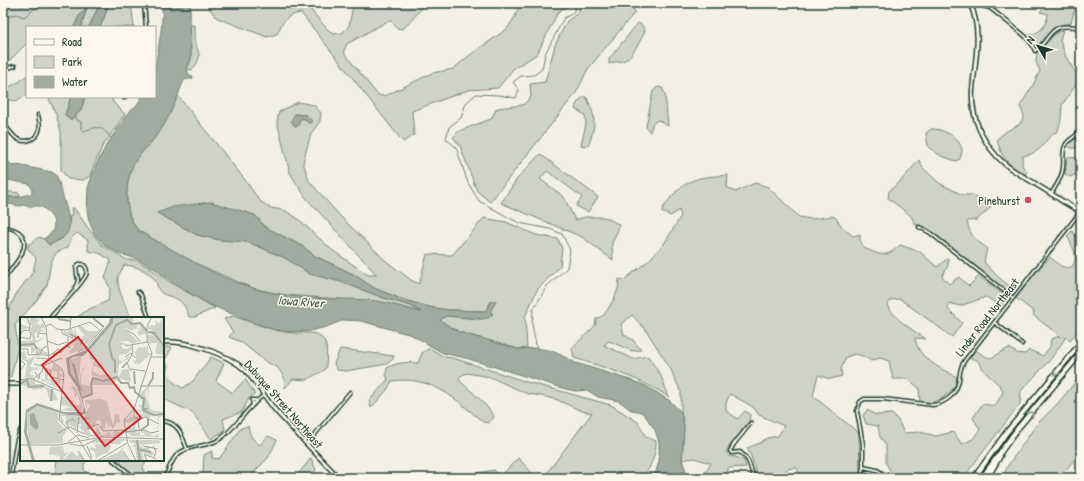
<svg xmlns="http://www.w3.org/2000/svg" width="1084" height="481" font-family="'Patrick Hand',sans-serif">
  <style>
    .green { fill: #cfd2c8; stroke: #77887e; fill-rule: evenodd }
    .water { fill: #a2aba1; stroke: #6e7f75 }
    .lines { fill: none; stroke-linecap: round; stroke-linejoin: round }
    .stream { stroke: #6e7f75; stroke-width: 1 }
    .minor-casing { stroke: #1f3d34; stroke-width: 5 }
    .tertiary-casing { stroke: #1f3d34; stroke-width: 6 }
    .secondary-casing { stroke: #1f3d34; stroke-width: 6 }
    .motorway-casing { stroke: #1f3d34; stroke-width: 7 }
    .minor { stroke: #fbf7ec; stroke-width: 2 }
    .tertiary { stroke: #fbf7ec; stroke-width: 3 }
    .secondary { stroke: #fbf7ec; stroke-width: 3 }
    .motorway { stroke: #fbf7ec; stroke-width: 4 }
    .oneway { stroke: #8d9a90 }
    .poi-dot { fill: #d1495b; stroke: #fbf7ec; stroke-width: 1.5 }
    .labels { text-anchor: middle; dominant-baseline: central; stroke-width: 3; stroke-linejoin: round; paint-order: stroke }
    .poi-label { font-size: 12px; fill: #1f3d34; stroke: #fbf7ec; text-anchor: end }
    .street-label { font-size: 12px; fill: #1f3d34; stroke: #fbf7ec }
    .water-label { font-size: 13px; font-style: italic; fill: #465e55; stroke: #fbf7ec }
    .inset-river { fill: none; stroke: #a2aba1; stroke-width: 2 }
    .inset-road { fill: none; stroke: #9ea89e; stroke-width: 1 }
    .view { fill: #d62828; fill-opacity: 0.15; stroke: #d62828; stroke-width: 2 }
    .inset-edge { fill: none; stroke: #1f3d34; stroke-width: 2 }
  </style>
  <rect width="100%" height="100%" fill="#f2f0e5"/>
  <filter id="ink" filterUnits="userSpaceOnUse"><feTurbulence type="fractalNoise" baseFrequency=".025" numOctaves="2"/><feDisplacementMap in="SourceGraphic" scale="8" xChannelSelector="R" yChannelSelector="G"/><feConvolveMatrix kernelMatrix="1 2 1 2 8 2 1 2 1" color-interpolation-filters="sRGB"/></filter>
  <g filter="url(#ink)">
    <!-- green -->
    <path class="green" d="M3,3H16L23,6L24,3H100L89,27H81L87,8L79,16L74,27H27V43L7,63L3,64V45L7,42L3,36Z
      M109,3H131L134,27H100L105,15Z
      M205,3H305L328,30L334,34L342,33L349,26L352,10L356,3H426L410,22L403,29L396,28L393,22L391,21L386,22L347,44L344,50L345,54L376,93L381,96L387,95L432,73L453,69L470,55L507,29L515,17L520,3H569V5L558,12L537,54L513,69L498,88L468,90L412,111L414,135L403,142L301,13C286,15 283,21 277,34L267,37L217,18Z
      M581,3H630L635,12L588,69L576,93L490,202L477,191L460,146L453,137L459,131L491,119L497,108L523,105L531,97L530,84L545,82L555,45L567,21L578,13Z
      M1047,3H1081V6L1075,8L1071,23L1055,26L1039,46L1035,44L1029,35C1041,32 1046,27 1048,14L1040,12Z
      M638,23L642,25L645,31C641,40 633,55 625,60C620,62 614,61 609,64V59Z
      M190,25H194C194,29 194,33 194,38C197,54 205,54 192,70L187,69L191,59Z
      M1063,30L1060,40L1066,57L1077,75L1076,85L1062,105L1061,120L1058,131C1045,137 1045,148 1033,153C1030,155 1026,155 1023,156C1021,163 1022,167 1027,172L1024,175C1007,162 1002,160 997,139L1007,131L1020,124L1024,116L1020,106L1033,85L1040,71L1036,62L1037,53L1056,33Z
      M27,75V95L16,101L5,99L3,90L19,82Z
      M658,87L662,88L665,94L668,126L658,120L653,123L650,132L646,127L653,91Z
      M178,96L242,176L260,201L270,208L284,210L297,218L332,250L368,275H377L306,198L290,173L277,122L279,112L298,102L314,105L321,113L320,121L311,134L303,162L309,181L341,217L386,261L411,280L419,284L427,254L452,255L484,218L506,222L536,235L558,239L562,249L560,266L537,290L525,317L527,348L518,349L459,332L439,320L446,316L481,319L493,314L490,312L496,301H491L486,311L449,310L429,307L401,299L374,288L353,274L315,256L302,246L265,227L255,215L158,213L197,235L220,240L248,242L285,258L310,274L341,282L384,298L411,306L424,313L406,308H401L369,300H352L286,295L252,288L195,263L139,231C122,214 124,177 137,158C144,148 154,140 161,130C168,119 172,107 178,96ZM295,114L306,115L312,122L309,123L303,118L299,120Z
      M584,96L587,98C596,118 596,124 589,144L585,146L581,145L586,124L585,115L575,109L577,103Z
      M51,97H69L70,100L65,115L81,111L85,97H113L112,101L125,114L102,147L89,177L83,180L68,179L61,170V132L56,114L49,99Z
      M931,129C942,128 959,137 962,149C962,152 961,156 960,159L956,161L941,156L928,147L926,133Z
      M1081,136V172L1070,177L1065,174L1067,157L1078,158L1081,151V148H1072L1067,146L1073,140Z
      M540,154L598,197L588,212L576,206L582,197L547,171L540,179L564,197L575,220L585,217H605L620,225L612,243L613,260L582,237L501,203L517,179Z
      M919,160L923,168L939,183L963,195H973L991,207L977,220L967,221C970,236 975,240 987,248L984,262L997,276L1013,289L1011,294L926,228L915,224L911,216L888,198L889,191L900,182Z
      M728,175L727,187L735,192L755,183L768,187L799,217L811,219L832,216L835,217L843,228L853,236L860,234V240L864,248C881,255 885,259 900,245L920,252L937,267L948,258V266L942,276L949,284L959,277L969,286L979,276L1008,298L1001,306L986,297L960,306L949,303L948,309L962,323L952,337L900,299L891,300L888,304C892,318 914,331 926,339L915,338C918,359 940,368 957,377L955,386L943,398L931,403L920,402L919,388L908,379H893L889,361L880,358L871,361L863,356L855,354L846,357L841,369L842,376L830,379L818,375L813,396L859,433L860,472L859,478H824L817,475L809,478H802L796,467L788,469L781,475L783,478H758L751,456L747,448L760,443L767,438L778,436L784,426L759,415L753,407L730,394L726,403V411L738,419L745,411L750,414L749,421L726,451L729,456L736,457L744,460L746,467L728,468L727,478H684L688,474L703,476L711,463L694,458L682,460L684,426L681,412V392L670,368L646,330L632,315L621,324L624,335L633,340L641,350L632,351L609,341L604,345L633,359L648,356L661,376L669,397C640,378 607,368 574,358L572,348L595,326L596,319L604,315L614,299L618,289L619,279L624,280L648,261L664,244L681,216L679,210L671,216L661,212C669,197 683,182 700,178C709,176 719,176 728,175Z
      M3,191L19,193L20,197H3Z
      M71,208H74L91,232L103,246L127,260H137L154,271L176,286L215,308L195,317H189C186,307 182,300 172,297C169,296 165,295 163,294C157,290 158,285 155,280C148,270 136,266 124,265C123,269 119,273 118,277C116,289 127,306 130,318H76L87,310L108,301L110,288L105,278L111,260L99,253L88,251V240L77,233L72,237L68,247L56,253L51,262L47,285L36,301L15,325L18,347L11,377L3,376V312L9,309L16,294L33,272L36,258L28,249V245L39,237L44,239L49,245L62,239L70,224L69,218L72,214Z
      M1072,231L1081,243V327L1070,340L1066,337L1050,360L1021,391L1020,404L963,478H916L915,477L912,478H894L886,463V445L880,437L878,426L866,424L863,415L867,410L876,415L892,414L898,420L904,433L920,432L936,436L953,432L962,444L973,439L980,429L973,418L982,404L995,406L1003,392L1000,386L985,372L977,360L969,358L976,350C994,364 991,356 1009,348L1017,353L1025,354L1029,350L1043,356L1050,347L1051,339L1060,336L1033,315L1034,312L1016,298L1045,261L1046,262L1050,257C1058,263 1063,271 1073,266C1078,254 1073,247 1067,236Z
      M233,316C253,323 272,331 293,333C302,334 315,330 322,338C329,344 326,360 326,368C321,374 314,374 308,380L293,379L285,388L284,377L277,367L266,362L241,342L229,337L233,332L224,319Z
      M163,347H172L165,360L168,365C167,377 172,383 183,388L193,381L211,357L224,363L216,381L233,393L245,379L255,394L249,398L242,412L223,419L225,430L211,439L192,412L163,399Z
      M430,348L444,357L453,358L527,382L611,405L638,422L646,437L656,441C656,455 651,467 642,478H543L592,413L582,411L555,399L525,393L490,377L467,373L462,375L459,379L461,382C473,393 486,403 494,417L489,423L483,422C456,399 431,375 392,381L387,390L371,408L369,401L388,379L386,375L387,368C397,362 407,362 418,363L422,353Z
      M340,349L394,356L393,359L387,364L346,371L337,370L334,364Z
      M1081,375V452L1059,478H1003L1007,467L1036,425L1059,402Z
      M248,426C250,435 252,440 260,445L268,436L277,440L268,458L256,470L251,478H201L203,473L204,455L212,451V458L219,459L241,428Z
      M311,458L316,470L307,478H295Z
      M518,458L537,478H445L451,473L461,476L494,470L500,477Z
      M56,460H86L84,465V470L95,478H59L55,468Z
      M114,460L137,461L147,460L143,468L146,473L159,477L157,478H137Z
      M1081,465V478H1070Z"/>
    <!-- water -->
    <path class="water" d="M100,3H109L105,15L100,27H89Z
      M162,3H190L191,59L187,69L188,72L190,76L192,75L193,78L184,80C177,97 171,116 160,130C154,141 144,149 137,159C124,178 122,214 139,231C176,251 212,276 253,288C289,300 330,298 368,300C385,301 404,308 421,312L411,306L384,298L341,282L310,274L285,258L248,242L220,240L197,235L157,213L173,207L211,202L255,215L265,227L302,246L315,256L353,274L374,288L401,299L429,307L449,310L486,311L491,301H496L490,312L493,314L488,318L481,319L446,316L440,320L459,332L518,349L537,348L553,351L576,363L630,380L646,386L670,401L681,412L684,426L682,460L686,471L681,478H650L656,472L659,461V442L655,430L644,414L638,411L631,410L619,401L598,397L587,390L576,391L566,389L466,358L443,353L412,335L361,321L344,320L326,327L310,331L291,332L275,330L244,319L208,304L175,284L155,269L138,259L120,254L106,246L95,235L89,221L87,210L88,188L95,167L106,146L127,114L136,106L142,97H155C155,89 154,80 155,72C157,48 164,29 162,3Z
      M87,7L81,27H74L79,16Z
      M69,97H85C82,107 80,115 70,120L65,115L70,100Z
      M295,114L306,115L313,122L309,123L303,118L299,120V125L296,127L291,121Z
      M3,157L13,166L17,165L52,172L56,175L58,179L69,218C71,236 63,238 49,245L44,239L53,231C54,225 55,221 51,216C39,200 37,209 23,205L20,206L3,203V197H20L32,193V188L29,184L3,179Z"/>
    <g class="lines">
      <!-- stream -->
      <path class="stream" d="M3,18L16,14L24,17L42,3
        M76,117L77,120L81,122V129L83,131C98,127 100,124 111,138
        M537,349L532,325L533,310L547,286L567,268L570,250L562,234L550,229L519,223L479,201L468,183L456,147L446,139L449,127L461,118L466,103L476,94L498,95L516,98L519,90L513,82L521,76L534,75L542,69L545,54L564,18L573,13L577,3"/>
      <defs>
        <path id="minor" d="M144,3L146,27
          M972,6L979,5L990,8L1025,36L1032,44L1035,51C1045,45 1050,29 1061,27C1067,26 1075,27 1081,28
          M3,69L15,66
          M124,98L125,97
          M3,124C8,128 11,134 16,138C24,144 36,140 39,131C41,126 39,120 38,115
          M1051,194C1056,186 1062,178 1063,168C1064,161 1062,153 1065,146C1068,138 1077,138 1079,130
          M3,226C9,228 16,229 20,233C34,246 11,269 3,280
          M919,227L929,232L1013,298
          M138,292L141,295L149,318
          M50,318C61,305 76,291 85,277C89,271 86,263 79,264L76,267L78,281L75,288
          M994,322L1022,344
          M253,405L252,400H255L257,401
          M163,421C179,423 182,435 187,449
          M751,423L734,444L730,451L732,453L740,452C751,460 749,466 754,478
          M307,444L350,392
          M113,460L135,478
          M863,467L877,470L890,478
          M10,478C15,462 13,444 21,429
          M164,478C169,471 170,463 176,456C187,444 207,448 220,439C237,427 247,407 264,395
          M814,478H820
          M861,478L863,467V444L857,411L860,402L864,399H883L933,405C945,403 955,395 958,384C961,374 958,370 965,360L1080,212"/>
        <path id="tertiary" d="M970,3C982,30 976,56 973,84C969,115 982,145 1006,165C1016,173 1027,178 1037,185C1052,194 1066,204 1081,212"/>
        <path id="secondary" d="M163,342C186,340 228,354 245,370C257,383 265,398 276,411C297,434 318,456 339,478
          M3,384H21"/>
        <path id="motorway" d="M974,478L1006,433L1081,343
          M982,478L1018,428L1081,353
          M987,478L1000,456"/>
      </defs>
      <!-- minor casing -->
      <use href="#minor" class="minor-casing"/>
      <!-- tertiary casing -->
      <use href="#tertiary" class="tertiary-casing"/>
      <!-- secondary casing -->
      <use href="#secondary" class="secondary-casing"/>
      <!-- motorway casing -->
      <use href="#motorway" class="motorway-casing"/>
      <!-- minor -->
      <use href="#minor" class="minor"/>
      <!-- tertiary -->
      <use href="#tertiary" class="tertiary"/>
      <!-- secondary -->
      <use href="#secondary" class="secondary"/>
      <!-- motorway -->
      <use href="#motorway" class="motorway"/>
    </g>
    <!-- one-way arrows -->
    <defs><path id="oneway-chevron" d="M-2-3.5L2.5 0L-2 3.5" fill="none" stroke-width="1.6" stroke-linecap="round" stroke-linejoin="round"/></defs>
    <g class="oneway">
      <use href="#oneway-chevron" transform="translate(1056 373) rotate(130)"/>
      <use href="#oneway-chevron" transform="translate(1031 414) rotate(-50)"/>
    </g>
  </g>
  <!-- markers -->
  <circle class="poi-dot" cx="1028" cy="200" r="4"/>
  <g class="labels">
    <!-- poi labels -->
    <g class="poi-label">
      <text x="1020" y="200">Pinehurst</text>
    </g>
    <!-- street labels -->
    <g class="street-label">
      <text transform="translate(987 317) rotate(-52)">Linder Road Northeast</text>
      <text transform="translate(284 404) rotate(49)">Dubuque Street Northeast</text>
    </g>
    <!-- water labels -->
    <g class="water-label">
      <text transform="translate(301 301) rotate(4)">Iowa River</text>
    </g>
  </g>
  <!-- overview -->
  <g transform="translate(20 317)">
    <rect width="144" height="144" fill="#f2f0e5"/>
    <path d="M7,0L9,5L11,0L20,3L13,9L18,6L19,9L21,5L20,9L23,6L26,12L22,11L21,12L24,14L15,16L16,24L26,20L14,27L13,30L15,32L16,29L24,33L23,35H27L28,39H15L10,50L21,52L11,54L10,58H14L13,61L5,60L7,45L0,41V35L5,34L7,43L15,39L16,33L11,37V30H0V24H11L13,22L9,11L0,13V7L12,11V8H10ZM93,0H118L113,2V6H118L127,16L119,19L117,15L119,14L118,11L122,12L118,7L116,13L114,11L113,14L105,11L118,25L112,27L108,24H99L109,28H101L103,32H108L110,29L112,32L107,37L99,38V43L103,44L110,38L108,42L99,47L98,60L85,63L71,58L74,43L70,42L69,34L93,6ZM74,49L86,53L90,57L79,58L73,54ZM143,0L144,20L140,27L144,28L143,38L135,36L137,26H131L130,28L127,24L128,18H133L128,14L134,13L128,12V9L136,8L135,3L139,7ZM57,9H62L67,14H80L63,32L50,37L49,35L54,29L51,26H56L49,22L55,23V20L45,17L43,13L47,15L51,11L54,16L55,11L58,22H61L64,18ZM123,26L125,31L128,29V36H132L117,49L118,45L115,47L113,43L116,44L115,35L119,30L124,31ZM61,39L59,64L62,52L67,48L62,54L61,67L70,69L72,76L62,80L51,56L49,43ZM33,46L42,53L39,56L43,57L44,60L37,61V55L31,54L34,59L28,53V62L40,63L41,66L36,67L35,69L41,71L35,70L26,66L28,65L31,67H32L29,64L22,65L21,56L22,62L25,63V53L27,51L32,53ZM109,52L111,65L98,61L102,53ZM7,61L15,63V67H22L34,74L38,83L30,84L26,71L14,73L2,68L0,71V63ZM97,61L94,68H71L74,62L83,65ZM51,66L57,72L63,89L62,95L40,93L51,90L40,88L41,79L49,81L53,88H61L57,77L55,81L53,72L49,71L53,70ZM127,70H129V84L128,71L125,77L131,93L144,95V98L136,96L132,97L144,99L139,100V120L112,119L106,115L109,113L107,109L113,110L115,105V112H119L115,117L120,114V118H125L123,113L133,119L139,117V109L135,113L139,108L138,98L130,99L129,102L124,99L114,105L105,106V102L122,98L123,95L115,94L122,92L118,88H122V83L117,80ZM80,82L87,84L93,109L95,97L99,98L100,106L97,105L93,112L90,108L88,110L87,104L84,113L81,112V104L77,103L75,109L69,113L71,118L75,117L77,108L82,118L87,117L88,114L92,118L94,113L100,115L103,113L102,119L70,120L65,118L70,109L65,114L60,112L61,107H58L55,113L53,109L47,107L45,99H41L45,106L41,105L39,97L64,100L71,86L69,88L67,85V93L65,83ZM17,89L38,96V105L47,114L43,119V126L9,127L6,98L11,91ZM78,122H106L107,124L103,123L100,127L71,126ZM109,123H139L140,126L119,128L123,131L130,129L129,133L134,136L132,139L122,135L124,144H117L115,130L112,129L116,126H111ZM75,127L91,128L89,135L77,140L76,144L75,135L70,132V135L69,132L72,130L76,132ZM105,128L102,134L108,143L78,144L99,135ZM43,129L44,136L49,135L43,141L44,142L52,134L57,140L60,135L65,144H39L40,139L29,137L30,130Z" fill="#cfd2c8" fill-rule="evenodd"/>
    <path d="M90,0H93V6L70,33L63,39L53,40L49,43L51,56L57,65L51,44L55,48L59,67L64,75L60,72L66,96L61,99L47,98L17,89L7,96V116L15,144H12L4,115L6,93L17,86L44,95H63L64,89L57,70L48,57L46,41L66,33L89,6ZM14,96L19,110L16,113L10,107V97Z" fill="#a2aba1"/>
    <path class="inset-river" d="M73,1L84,10M38,2L50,4M128,15L134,16L144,29M50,17L62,24L61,27M0,28L14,27L17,32M114,54L115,67M95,56V44L92,41L89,27L96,8L107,3L112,7L120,6L127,14M0,67L7,63L9,70L24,69M128,69L133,61V55M62,81L72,77L71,67L73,61L84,64L97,60L101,66H108L110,71L114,70L115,75L124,82L123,92H126L124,94L134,98L144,97M31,84L32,72M121,113L128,108V102M117,123L120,144M117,132L131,135"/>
    <path class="inset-road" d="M7,0L10,9L9,13M21,0L26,10L29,42L42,52L44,58L39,103L58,121L72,144M26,9L30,7L37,12L46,13L70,5L81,14M41,12L43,17L53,21M50,12L51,0M107,13L115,18L120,25M0,19L2,14L9,13M0,20L10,22L11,17L9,13M48,20V30H51M18,21V16L27,17M27,24L38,28L47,25M105,29L127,25M0,32H8V38M58,35L66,31L83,11M8,38L20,37L23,31L27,29M26,38H31L32,37L36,34L38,32L42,35L32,37M105,40L111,36L115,41M131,40H144M16,41L29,42M0,43L5,47L1,52M106,46H107L103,51L102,50ZM14,47L22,49L42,41M111,52L125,54M30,53L31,60L44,63M111,54L107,46L113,36L112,28M15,55L19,62L20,56M13,62L22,55L23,49M0,63L10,61L42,75M120,69H144M114,93V100L119,102M125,100L139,107M49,111L46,105L53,102L55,105M69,112L66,105V101H70M41,115L38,116L50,110L64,117L67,112L78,107L83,114L105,113M105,115L124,113L131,116L139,114M57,116L59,100M123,116L119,111L118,103L125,100M48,125L58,118L69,121M50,127L63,129L77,122M0,128H38L82,120L144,122M67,129L72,141M123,129L138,132M133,129L136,135L134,140M58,134L65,144M103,134L110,144M77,144L107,126M116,144L108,127L104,103L114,92L132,36L127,24V9L132,0M127,144L124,137L136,142"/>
    <path class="view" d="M58,20L121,101L85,129L22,48Z"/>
    <rect width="144" height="144" class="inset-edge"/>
  </g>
  <!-- margin -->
  <rect width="1084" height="481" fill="none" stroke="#fbf7ec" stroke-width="16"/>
  <rect x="8" y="8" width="1068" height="465" fill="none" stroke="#1f3d34" stroke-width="1.5" filter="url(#ink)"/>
  <!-- legend -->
  <rect x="26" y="26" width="130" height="72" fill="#fbf7ec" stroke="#a3ada2"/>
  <rect x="34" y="39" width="20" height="6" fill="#fbf7ec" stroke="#a3ada2"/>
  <text x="62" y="46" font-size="12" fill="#1f3d34">Road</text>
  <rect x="34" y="56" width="20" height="12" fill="#cfd2c8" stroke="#a3ada2"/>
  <text x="62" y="66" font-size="12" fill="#1f3d34">Park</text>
  <rect x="34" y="76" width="20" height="12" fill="#a2aba1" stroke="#a3ada2"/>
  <text x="62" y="86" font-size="12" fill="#1f3d34">Water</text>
  <!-- north arrow -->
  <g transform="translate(1038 46) rotate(308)" stroke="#fbf7ec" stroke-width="3" paint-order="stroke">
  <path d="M0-3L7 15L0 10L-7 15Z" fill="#1f3d34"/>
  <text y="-6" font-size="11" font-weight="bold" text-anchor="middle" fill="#1f3d34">N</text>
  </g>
</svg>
